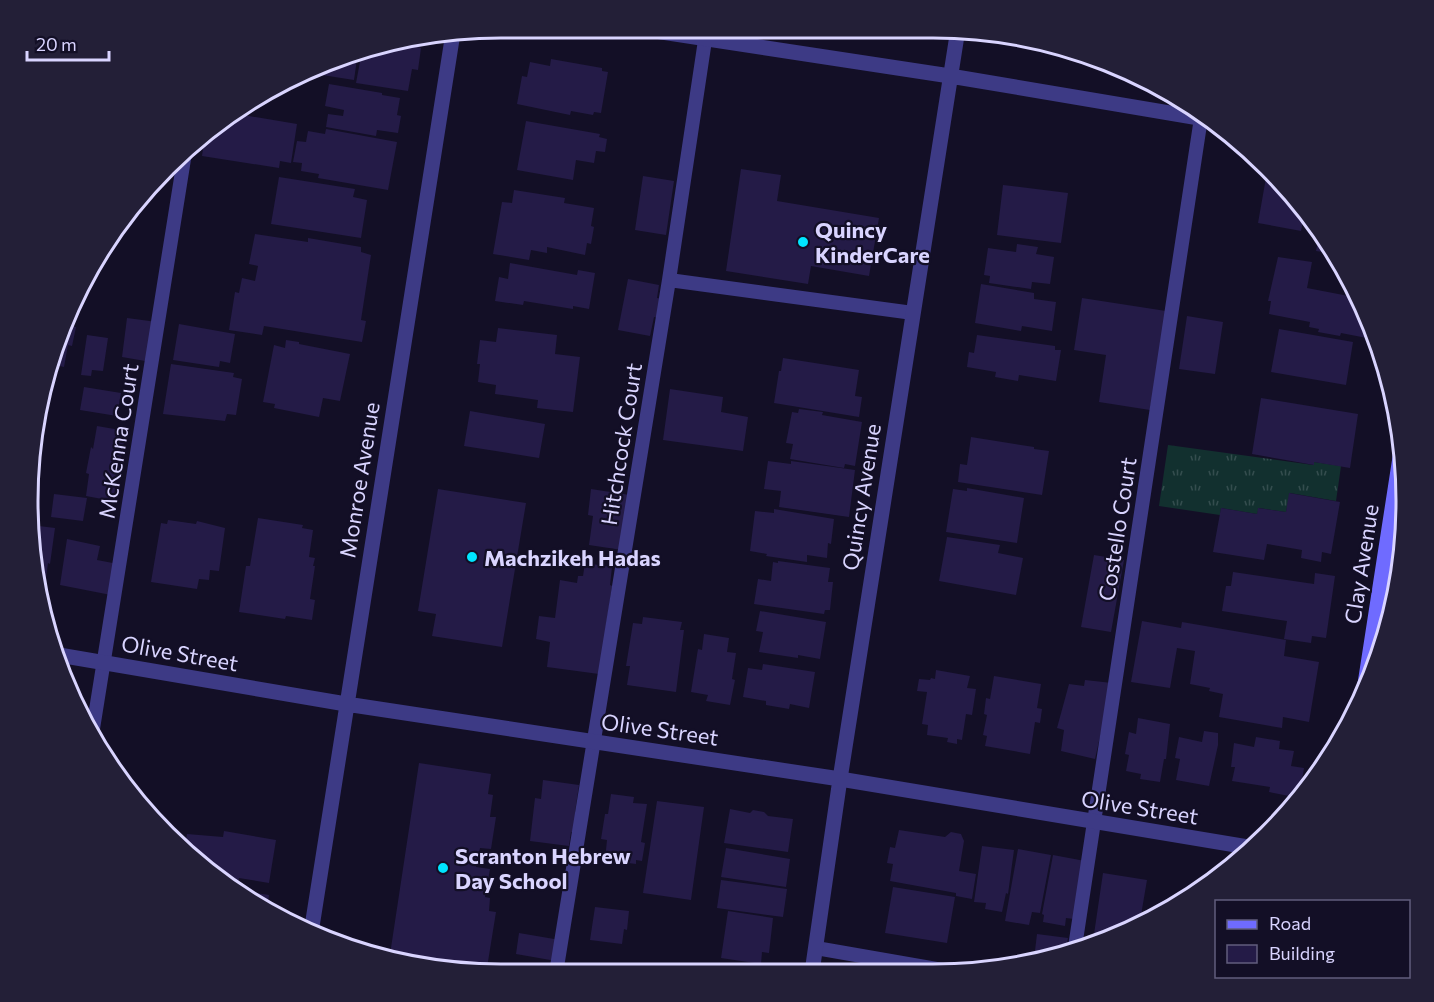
<svg xmlns="http://www.w3.org/2000/svg" width="1434" height="1002" font-family="Commissioner,sans-serif">
  <style>
    .grass { fill: url(#grass-tufts) }
    .building { fill: #241b47 }
    .lines { fill: none; stroke-linecap: round; stroke-linejoin: round }
    .service { stroke: #3d3a85; stroke-width: 14 }
    .minor { stroke: #3d3a85; stroke-width: 15 }
    .secondary { stroke: #6f6bff; stroke-width: 15 }
    .poi-dot { fill: #00e5ff; stroke: #130f26; stroke-width: 2 }
    .labels { text-anchor: middle; dominant-baseline: central; stroke-width: 4.5; stroke-linejoin: round; paint-order: stroke }
    .poi-label { font-size: 22px; font-weight: bold; fill: #d9d4ff; stroke: #130f26; text-anchor: start }
    .street-label { font-size: 22px; fill: #d9d4ff; stroke: #130f26 }
    .rim { fill: none; stroke: #d9d4ff; stroke-width: 3 }
  </style>
  <defs>
    <pattern id="grass-tufts" width="24" height="20" patternUnits="userSpaceOnUse" patternTransform="scale(1.5)"><rect width="24" height="20" fill="#12302f"/><path d="M3 7l-1-3M5 7V3M7 7l1-3M15 17l-1-3M17 17v-4M19 17l1-3" fill="none" stroke="#344d4e"/></pattern>
  </defs>
  <rect width="100%" height="100%" fill="#130f26"/>
  <!-- grass -->
  <path class="grass" d="M1168,445L1313,465L1314,462L1341,466L1336,501L1290,493L1286,512L1259,508L1257,514L1221,508L1220,515L1159,506Z"/>
  <!-- building -->
  <path class="building" d="M415,38L414,46L421,48L418,70L412,69L408,91L356,83L362,51L378,43Z
    M358,52L354,80L322,75L323,68Z
    M551,59L602,68V71L608,72L601,113L594,112L593,115L571,111L570,115L517,104L522,76L527,77L530,62L550,66Z
    M329,84L382,93V95L400,98L397,115L401,116L398,133L377,130L376,136L326,127L328,114L343,116L344,110L325,106Z
    M231,113L297,124L291,163L280,161L279,168L202,156L205,135Z
    M526,121L600,134L599,137L607,139L605,152L596,151L594,163L576,160L573,180L517,170Z
    M326,129L397,142L388,190L318,178L319,174L301,171L302,163L293,162L297,141L306,142L308,131L325,134Z
    M741,169L781,175L777,201L879,218L869,276L811,266L808,284L726,271Z
    M1267,172L1270,173L1289,188L1305,210L1301,231L1258,223Z
    M643,176L674,181L666,235L635,230Z
    M279,177L355,189L353,197L367,200L361,238L271,224Z
    M1003,185L1068,193L1061,243L997,235Z
    M514,190L565,198L564,203L594,208L591,226L594,227L591,244L587,243L585,255L547,247V253L531,250L529,260L493,254L502,202L512,203Z
    M1320,231L1336,254L1316,251Z
    M255,234L308,242V238L361,247V252L371,255L361,320L366,321L362,342L264,326L262,335L229,330L235,292L239,293L242,278L255,281L258,266L249,264Z
    M1017,244L1038,247L1036,254L1054,257L1050,284L1032,282L1031,289L989,283L990,276L984,275L988,248L1016,252Z
    M1278,257L1312,262L1307,288L1359,298L1373,330L1372,339L1341,333L1340,336L1318,332L1319,329L1309,327L1310,322L1269,314L1271,301H1268Z
    M510,263L577,275L578,270L595,273L589,309L573,306V309L524,301L523,305L495,301L499,277L508,279Z
    M628,279L659,285L657,298L663,299L659,318L654,317L650,336L618,330Z
    M981,284L1034,293V299L1056,302L1052,331L1022,326L1021,331L975,323Z
    M1082,298L1166,311L1150,410L1099,402L1106,355L1074,350Z
    M70,309L73,310L70,326L76,327L72,346L68,345L64,367L51,364L63,319Z
    M1187,316L1223,322L1215,374L1179,369Z
    M127,318L157,322L151,362L122,357Z
    M179,324L235,334L230,363L220,361L219,367L173,360Z
    M498,328L557,335L555,354L580,357L573,412L537,408L538,400L495,394L496,385L478,382L480,364H477L480,340L496,342Z
    M1279,329L1353,342L1346,385L1271,372Z
    M87,335L108,338L103,371L92,370L91,376L81,375Z
    M977,335L1055,346V350H1061L1056,381L1019,375L1018,381L995,377L996,372L967,367L969,352L974,353Z
    M286,340L299,342V344L350,354L340,401L323,398L319,417L274,408L275,404L263,402L274,345L285,348Z
    M783,358L859,370L855,396L862,397L859,417L774,403L779,371H781Z
    M171,364L234,373L233,377L242,379L236,415L227,414L225,421L163,414Z
    M84,387L121,393L117,416L80,410Z
    M670,389L723,397L721,412L748,417L743,451L663,440Z
    M1261,398L1358,414L1350,468L1314,462V465L1252,454Z
    M799,409L823,412L822,415L862,422L855,466L845,464L844,468L790,459L793,444L786,443L792,412L798,413Z
    M470,411L545,424L539,458L464,446Z
    M97,426L126,431L113,501L86,496L89,474L86,473L91,447L93,449Z
    M971,437L1034,447V449L1049,451L1042,495L958,482L960,464L967,465Z
    M768,461L791,464V461L855,470L849,517L779,507L781,491L764,489Z
    M967,488L1024,498L1017,543L946,532L953,489L967,491Z
    M438,489L526,503L502,647L432,636L436,614L418,611Z
    M591,489L630,495L622,550L589,545L593,516L588,515Z
    M1289,493L1340,502L1331,554L1322,552L1321,562L1301,558L1302,550L1267,544L1264,560L1213,552L1221,508L1257,514L1258,508L1286,512Z
    M54,494L87,498L83,521L51,517Z
    M774,509L834,519L831,544L828,543L827,558L807,555V562L766,556L767,554L750,551L755,511L774,513Z
    M258,518L303,525L302,528L313,530L309,557L315,558L313,566H315L310,599L315,600L312,620L286,616L285,619L239,612L246,566H250Z
    M168,520L196,524L197,521L225,528L219,571L210,570L209,580L199,579L197,589L151,582L161,523L167,524Z
    M31,525L55,528L50,564L48,563L45,585L37,584L31,563Z
    M947,537L1000,545L998,553L1023,558L1016,595L939,581Z
    M67,539L100,546L97,560L118,564L111,595L60,585Z
    M1094,555L1124,560L1111,632L1081,627Z
    M778,561L830,568L828,582H833L830,610H825L824,614L754,604L758,579L771,581L773,562L778,563Z
    M585,563L612,567L610,585L612,586L599,674L547,667L550,642L536,639L539,616L555,618L560,580L577,583L578,576H583Z
    M1233,572L1314,584L1315,573L1335,576L1326,638L1312,636L1311,643L1284,639L1287,621L1222,611L1226,586H1231Z
    M760,611L826,622L820,659L798,655V658L759,652L763,632L756,631Z
    M643,617L682,622L680,630H684L676,692L627,685L630,666H626L633,623L642,624Z
    M1142,621L1181,628L1182,622L1286,640L1284,656L1319,662L1309,722L1283,717L1282,728L1219,717L1223,694L1209,691L1210,688L1190,684L1195,651L1177,648L1170,688L1131,682Z
    M704,634L729,638L727,652L736,653L732,679L735,680L730,705L706,701L708,695L691,692L698,649L702,650Z
    M763,664L815,672L809,708L790,704L789,709L766,705V701L743,697L748,668L762,670Z
    M936,670L970,676L967,688L976,689L972,715L966,714L962,740L957,739V744L947,742L948,738L927,735L928,725L922,724L927,692L917,691L919,679L930,680L931,678L935,679Z
    M994,676L1041,684L1037,708L1042,709L1040,723L1035,722L1030,754L985,746L987,736L983,735L987,715L984,714L986,698L990,699Z
    M1085,680L1112,683L1095,759L1061,751L1064,730L1057,728L1069,684L1084,686Z
    M1138,718L1170,724L1166,759H1164L1160,782L1140,779L1141,774L1126,771L1129,755L1125,754L1129,732L1136,734Z
    M1204,731L1218,733V745L1209,786L1176,780L1180,759L1175,758L1179,737L1202,742Z
    M1256,737L1280,741L1279,749L1294,751L1291,766L1304,768L1299,798L1269,792L1270,787L1232,781L1235,767H1231L1234,743L1254,747Z
    M419,763L491,774L488,794L493,795L490,817H496L491,849L480,848L476,867L490,869L485,897L490,898L489,911L496,912L486,974H475L389,961Z
    M543,780L579,785L575,812L577,833L571,832L569,846L530,841L535,798L541,799Z
    M611,794L634,797L633,803L647,804L641,842L645,843L642,861L636,860V864L605,860L607,840L601,839L605,814H608Z
    M657,801L704,807L691,900L643,893Z
    M730,809L750,813L753,810L764,812L768,816L793,819L788,852L724,843Z
    M899,830L945,837L951,832L961,834L964,841L959,871L976,874L972,899L956,896V893L890,881L893,864L887,863L890,847L895,848Z
    M224,831L276,840L269,883L239,878L238,885L242,886V891L269,895L267,911L222,883L230,884L216,880L218,870L202,867L184,851L187,834L223,837Z
    M982,846L1014,850L1008,894L1006,893L1002,912L985,909L986,903L974,902Z
    M726,848L790,859L786,887L721,877Z
    M1018,849L1051,855L1040,913L1032,912L1029,925L1005,921Z
    M1053,855L1085,861L1074,919L1066,918L1065,926L1043,922L1044,915L1042,914Z
    M1103,873L1147,880L1139,927L1093,941Z
    M721,880L787,889L783,917L717,908Z
    M893,887L955,897L947,943L885,933Z
    M595,907L629,911L627,930L624,929L622,944L590,940Z
    M728,911L773,918L769,953L762,952L761,964L721,958Z
    M519,933L560,940L556,961L516,954Z
    M1037,934L1068,938L1066,949L1034,959Z
    M662,964L676,966L674,973H661Z
    M718,968L739,971V972L718,973Z"/>
  <g class="lines">
    <!-- service -->
    <path class="service" d="M669,280L913,313
      M92,735L185,153
      M1075,947L1201,118
      M816,948L948,971
      M556,973L669,280L707,27"/>
    <!-- minor -->
    <path class="minor" d="M629,27L950,76L1205,119
      M59,655L346,704L840,779L1254,848
      M311,933L453,33
      M812,972L840,779L958,29"/>
    <!-- secondary -->
    <path class="secondary" d="M1363,697L1403,438"/>
  </g>
  <!-- markers -->
  <g class="poi-dot">
    <circle cx="803" cy="242" r="6"/>
    <circle cx="472" cy="557" r="6"/>
    <circle cx="443" cy="868" r="6"/>
  </g>
  <g class="labels">
    <!-- poi labels -->
    <g class="poi-label">
      <text x="815" y="229">Quincy<tspan x="815" dy="25">KinderCare</tspan></text>
      <text x="484" y="557">Machzikeh Hadas</text>
      <text x="455" y="855">Scranton Hebrew<tspan x="455" dy="25">Day School</tspan></text>
    </g>
    <!-- street labels -->
    <g class="street-label">
      <text transform="translate(118 441) rotate(-81)">McKenna Court</text>
      <text transform="translate(621 444) rotate(-81)">Hitchcock Court</text>
      <text transform="translate(359 480) rotate(-81)">Monroe Avenue</text>
      <text transform="translate(861 497) rotate(-81)">Quincy Avenue</text>
      <text transform="translate(1117 529) rotate(-81)">Costello Court</text>
      <text transform="translate(1361 564) rotate(-81)">Clay Avenue</text>
      <text transform="translate(180 653) rotate(10)">Olive Street</text>
      <text transform="translate(660 729) rotate(8)">Olive Street</text>
      <text transform="translate(1140 807) rotate(9)">Olive Street</text>
    </g>
  </g>
  <!-- crop -->
  <path d="M0 0H1434V1002H0ZM501 38H933A463 463 0 0 1 1396 501V501A463 463 0 0 1 933 964H501A463 463 0 0 1 38 501V501A463 463 0 0 1 501 38Z" fill="#231f37" fill-rule="evenodd"/>
  <path class="rim" d="M501 38H933A463 463 0 0 1 1396 501V501A463 463 0 0 1 933 964H501A463 463 0 0 1 38 501V501A463 463 0 0 1 501 38Z"/>
  <!-- legend -->
  <rect x="1215" y="900" width="195" height="78" fill="#130f26" stroke="#625e7d" stroke-width="1.5"/>
  <rect x="1227" y="920" width="30" height="9" fill="#6f6bff" stroke="#625e7d" stroke-width="1.5"/>
  <text x="1269" y="930" font-size="18" fill="#d9d4ff">Road</text>
  <rect x="1227" y="945" width="30" height="18" fill="#241b47" stroke="#625e7d" stroke-width="1.5"/>
  <text x="1269" y="960" font-size="18" fill="#d9d4ff">Building</text>
  <!-- scale -->
  <path d="M27 51v9h82v-9" fill="none" stroke="#d9d4ff" stroke-width="3"/>
  <text x="36" y="51" font-size="18" fill="#d9d4ff" stroke="#130f26" stroke-width="4.5" paint-order="stroke">20 m</text>
</svg>
